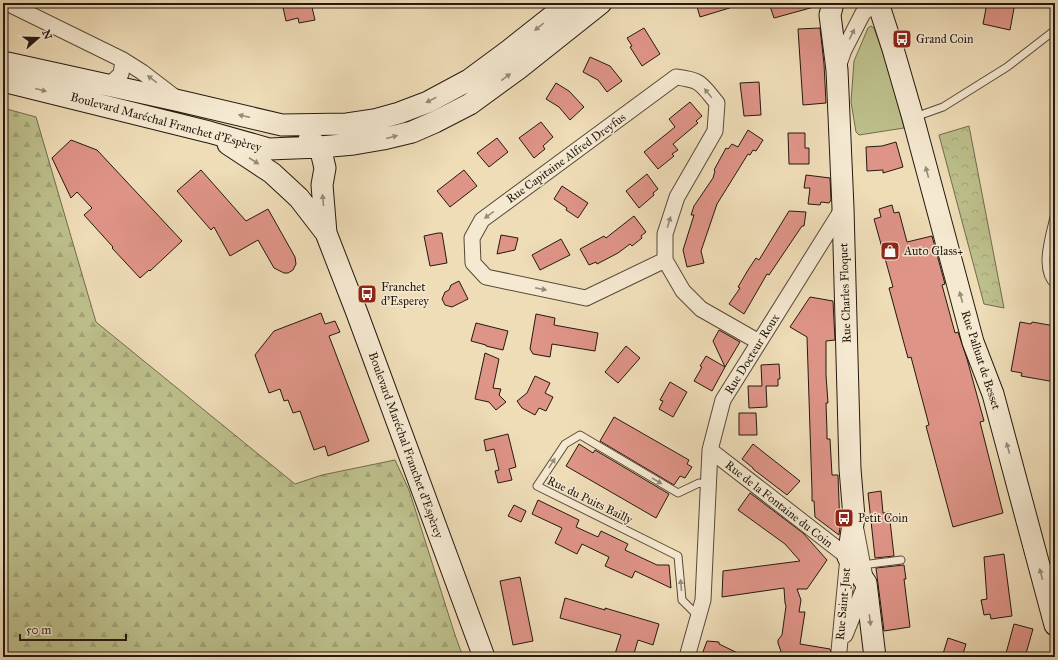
<svg xmlns="http://www.w3.org/2000/svg" width="1058" height="660" font-family="'IM FELL Great Primer',serif">
  <style>
    .green { fill: #bdc08c; stroke: #706c4e }
    .forest { fill: url(#forest-firs); stroke: #706c4e }
    .park { fill: url(#park-crowns); stroke: #706c4e }
    .building { fill: #df9488; stroke: #24190f }
    .lines { fill: none; stroke-linecap: round; stroke-linejoin: round }
    .lane-casing { stroke: #574a39; stroke-width: 9 }
    .street-casing { stroke: #574a39; stroke-width: 17 }
    .secondary-casing { stroke: #24190f; stroke-width: 23 }
    .lane { stroke: #f5e9d1; stroke-width: 7 }
    .street { stroke: #f5e9d1; stroke-width: 15 }
    .secondary { stroke: #f5e9d1; stroke-width: 21 }
    .oneway { fill: #978b7a }
    .labels { text-anchor: middle; dominant-baseline: central; stroke-width: 3; stroke-linejoin: round; paint-order: stroke }
    .poi-label { font-size: 12px; fill: #24190f; stroke: #f5e9d1; text-anchor: start }
    .street-label { font-size: 12px; fill: #24190f; stroke: #f5e9d1 }
  </style>
  <defs>
    <pattern id="forest-firs" width="22" height="20" patternUnits="userSpaceOnUse"><rect width="22" height="20" fill="#bdc08c"/><path d="M5 1l3.5 6h-7zM16 11l3.5 6h-7z" fill="#a2a478"/></pattern>
    <pattern id="park-crowns" width="20" height="18" patternUnits="userSpaceOnUse"><rect width="20" height="18" fill="#bdc08c"/><path d="M2 6a3 3 0 1 1 6 0M12 15a3 3 0 1 1 6 0" fill="none" stroke="#a2a478"/></pattern>
  </defs>
  <rect width="100%" height="100%" fill="#efddb8"/>
  <filter id="stains"><feTurbulence type="fractalNoise" baseFrequency=".005" numOctaves="4"/><feColorMatrix values="0 0 0 0 .2 0 0 0 0 .09 0 0 0 0 .02 0 0 0 .5 -.17"/></filter>
  <radialGradient id="worn" r=".72"><stop offset=".6" stop-color="#630" stop-opacity="0"/><stop offset="1" stop-color="#630" stop-opacity=".3"/></radialGradient>
  <!-- green -->
  <path class="green" d="M871,26L874,28L891,75L904,128L859,135L856,132L851,102L854,61L868,28Z"/>
  <!-- forest -->
  <path class="forest" d="M3,108L36,117L96,322L295,484L322,475L395,460L409,490L455,635L463,657H3Z"/>
  <!-- park -->
  <path class="park" d="M969,126L1004,308L984,304L939,135Z"/>
  <!-- building -->
  <path class="building" d="M282,3H311L315,20L299,23L298,18L286,21Z
    M696,3H736V6L700,17Z
    M769,3H813L814,7L774,18Z
    M987,3H1015L1010,30L983,24Z
    M644,28L660,54L642,66L630,47L632,46L627,38Z
    M820,28L824,64L826,103L803,105L798,29Z
    M590,57L610,66L622,81L607,92L598,80L583,72Z
    M759,82L761,115L744,116L740,83Z
    M556,83L569,91L584,107L570,120L559,107L546,99Z
    M690,102L702,116L696,121L698,123L673,144L678,150L672,154L674,156L658,169L644,152L675,127L669,119Z
    M541,122L553,137L543,146L545,149L534,158L519,138Z
    M748,130L763,140L756,151L753,150L750,155L748,154L717,204L701,251L704,263L687,267L683,250L694,215H691L694,206L713,178L715,171L714,170L726,148L728,149L732,144L738,147Z
    M788,133H805V148H809V164H789Z
    M497,138L508,152L489,167L477,153Z
    M71,140L97,150L182,241L150,271L149,270L140,278L112,248L113,247L84,215L92,208L77,192L71,198L52,158Z
    M896,142L903,167L883,173V170L867,171L866,147L882,146Z
    M201,170L246,221L268,209L295,257L296,264L293,270L288,273H284L274,268L258,240L230,256L214,227L211,230L177,191Z
    M464,170L477,186L450,207L437,191Z
    M647,174L658,189L653,193L654,195L639,208L626,191Z
    M806,175L830,178L831,200L829,203L821,202L820,205L808,204L810,188H804Z
    M562,186L588,203L578,218L566,210L567,208L554,199Z
    M892,205L894,213L899,212L907,242L932,236L945,284L942,285L955,333L958,332L967,359L984,421L980,422L1003,513L953,527L926,426L929,425L911,357L908,358L889,288L893,287L874,219L881,217L879,209Z
    M789,211L806,212L804,226H802L769,275L767,274L744,314L729,304L740,288L738,287L748,270L756,258L759,260Z
    M634,216L646,232L641,236L642,238L632,246L630,244L618,253L597,264L596,262L589,265L580,249L604,236L606,238Z
    M438,233H442L447,263L430,266L424,236Z
    M501,235L518,238L515,250L497,254Z
    M561,239L570,255L540,270L532,255Z
    M459,281L468,299L452,307L445,305L442,299L445,292L449,290L451,285Z
    M810,297L833,301L835,340L826,341V375L828,403H826L827,432V439H830L832,475H838L840,527L839,535L815,517L814,501H812V491L807,337L790,327Z
    M321,313L325,324L335,321L340,332L329,336L369,441L328,456L325,446L314,450L300,411L293,413L288,400L284,401L280,389L269,393L255,355L274,331Z
    M536,314L555,318L554,325L598,333L595,351L552,344L550,357L533,354L530,349Z
    M1020,322L1031,324L1032,322L1055,326V382L1021,376L1022,373L1011,371Z
    M476,323L508,331L503,350L486,346V345L471,341Z
    M719,330L740,342L725,367L713,341Z
    M626,346L640,358L618,383L605,372Z
    M485,353L499,359L493,388L501,389L499,395L506,402L496,410L489,402L475,399Z
    M706,356L725,367L712,391L694,381L702,367L700,366Z
    M779,364L780,379H778V386H766L767,407L749,408L748,386H762L761,365Z
    M535,376L550,383L545,393L553,397L546,411L539,408L535,415L522,408L517,401L527,393Z
    M670,382L687,392L673,417L659,409L663,401L660,400Z
    M739,413H756L757,435H739Z
    M614,417L689,460L687,464L692,467L685,478L680,476L674,485L600,441Z
    M508,434L516,467L509,469L512,480L498,483L495,471L499,470L494,449L486,451L484,440Z
    M579,444L593,453L595,450L669,494L656,518L566,466Z
    M753,444L800,481L787,495L753,469V468L742,459Z
    M881,491L883,513L889,512L894,556L875,558L868,493Z
    M750,493L803,533L827,560L807,589H797L801,600L799,612H805L800,644L830,649L833,657H783L778,643V640L782,635L786,606L785,603L784,588L722,597L723,571L800,561L785,544L738,510Z
    M538,500L579,520L576,527L598,537L601,531L628,544L625,550L657,565H669L671,588L635,571L632,578L605,566L609,557L582,544L577,554L555,543L562,528L532,514Z
    M514,505L526,511L521,522L508,516Z
    M1004,554L1012,616L991,619L990,614L984,615L981,600L987,599L984,557Z
    M904,565L906,579H904L910,627L884,631L876,568Z
    M520,577L533,641L513,645L500,581Z
    M565,598L605,610V608L659,624L653,645L638,640L633,657H614L621,635L560,618Z
    M1014,624L1033,629L1025,657H1005Z
    M948,638L966,644L962,657H942Z
    M707,641L719,642V644L746,657H701Z"/>
  <g class="lines">
    <defs>
      <path id="lane" d="M915,117L943,107L1007,67L1055,30
        M1055,213C1051,232 1037,270 1055,285
        M862,565L901,560
        M699,617L682,600L678,556L537,486L565,444L580,435L678,493L699,483L708,485"/>
      <path id="street" d="M7,3L123,60L142,72L176,98
        M838,67L844,50L863,13L876,3
        M108,86L121,74L123,60
        M665,260L586,298L486,277L473,263L472,238L482,220L676,77C702,80 701,84 717,103L715,131L677,197L665,234V260L683,291L701,309L759,342
        M710,450L848,557L839,651
        M845,635L866,583L856,530
        M687,657L703,600L710,450L723,400L843,208"/>
      <path id="secondary" d="M833,3L830,15L837,70L843,208L850,469L854,517L848,557L866,583L875,657
        M878,3L893,49L913,118L973,342L993,394L1055,625
        M3,62L180,101L282,125L347,124L374,120L399,113L428,102L469,80L507,52L569,3
        M3,81L209,132L269,149L320,147L354,144L383,139L412,132L435,122L470,104L518,69L601,3
        M309,140L320,147L325,168L322,185L326,233L357,313L484,657
        M228,144L272,173L299,198L326,233"/>
    </defs>
    <!-- lane casing -->
    <use href="#lane" class="lane-casing"/>
    <!-- street casing -->
    <use href="#street" class="street-casing"/>
    <!-- secondary casing -->
    <use href="#secondary" class="secondary-casing"/>
    <!-- lane -->
    <use href="#lane" class="lane"/>
    <!-- street -->
    <use href="#street" class="street"/>
    <!-- secondary -->
    <use href="#secondary" class="secondary"/>
  </g>
  <!-- one-way arrows -->
  <defs><path id="oneway-solid" d="M-6-.8H1V-3.2L6.5 0L1 3.2V.8H-6Z"/></defs>
  <g class="oneway">
    <use href="#oneway-solid" transform="translate(539 27) rotate(141)"/>
    <use href="#oneway-solid" transform="translate(852 34) rotate(-64)"/>
    <use href="#oneway-solid" transform="translate(506 77) rotate(-36)"/>
    <use href="#oneway-solid" transform="translate(152 79) rotate(-143)"/>
    <use href="#oneway-solid" transform="translate(41 90) rotate(14)"/>
    <use href="#oneway-solid" transform="translate(708 93) rotate(-129)"/>
    <use href="#oneway-solid" transform="translate(431 100) rotate(153)"/>
    <use href="#oneway-solid" transform="translate(244 116) rotate(-167)"/>
    <use href="#oneway-solid" transform="translate(392 137) rotate(-15)"/>
    <use href="#oneway-solid" transform="translate(254 161) rotate(33)"/>
    <use href="#oneway-solid" transform="translate(927 172) rotate(-105)"/>
    <use href="#oneway-solid" transform="translate(323 200) rotate(-95)"/>
    <use href="#oneway-solid" transform="translate(489 215) rotate(144)"/>
    <use href="#oneway-solid" transform="translate(669 222) rotate(-73)"/>
    <use href="#oneway-solid" transform="translate(541 289) rotate(12)"/>
    <use href="#oneway-solid" transform="translate(961 297) rotate(-105)"/>
    <use href="#oneway-solid" transform="translate(1008 448) rotate(-105)"/>
    <use href="#oneway-solid" transform="translate(552 463) rotate(-57)"/>
    <use href="#oneway-solid" transform="translate(657 481) rotate(31)"/>
    <use href="#oneway-solid" transform="translate(1041 574) rotate(-105)"/>
    <use href="#oneway-solid" transform="translate(681 585) rotate(-95)"/>
    <use href="#oneway-solid" transform="translate(870 620) rotate(83)"/>
  </g>
  <!-- icons -->
  <defs>
    <symbol id="bus-square" viewBox="-11 -11 22 22"><rect x="-9" y="-9" width="18" height="18" rx="4" fill="#8f2418" stroke="#f5e9d1"/><path d="M-5-6H5V4H4V6H2V4H-2V6H-4V4H-5ZM-3.5-4V0h7V-4ZM-3.5 1.2v1.5H-2V1.2ZM2 1.2v1.5H3.5V1.2Z" fill="#fff"/></symbol>
    <symbol id="shop-square" viewBox="-11 -11 22 22"><rect x="-9" y="-9" width="18" height="18" rx="4" fill="#8f2418" stroke="#f5e9d1"/><path d="M-5-2.5h2.3a2.7 3.5 0 0 1 5.4 0H5L5.5 6h-11ZM-1.5-2.5h3a1.5 2.3 0 0 0-3 0Z" fill="#fff"/></symbol>
  </defs>
  <g fill-rule="evenodd">
    <use href="#bus-square" x="891" y="28" width="22" height="22"/>
    <use href="#shop-square" x="879" y="240" width="22" height="22"/>
    <use href="#bus-square" x="356" y="283" width="22" height="22"/>
    <use href="#bus-square" x="833" y="507" width="22" height="22"/>
  </g>
  <g class="labels">
    <!-- poi labels -->
    <g class="poi-label">
      <text x="916" y="39">Grand Coin</text>
      <text x="904" y="251">Auto Glass+</text>
      <text x="381" y="287">Franchet<tspan x="381" dy="14">d'Esperey</tspan></text>
      <text x="858" y="518">Petit Coin</text>
    </g>
    <!-- street labels -->
    <g class="street-label">
      <text transform="translate(166 122) rotate(15)">Boulevard Maréchal Franchet d'Espèrey</text>
      <text transform="translate(566 158) rotate(-36)">Rue Capitaine Alfred Dreyfus</text>
      <text transform="translate(845 293) rotate(-92)">Rue Charles Floquet</text>
      <text transform="translate(752 354) rotate(-58)">Rue Docteur Roux</text>
      <text transform="translate(981 360) rotate(72)">Rue Palluat de Besset</text>
      <text transform="translate(406 445) rotate(70)">Boulevard Maréchal Franchet d'Espèrey</text>
      <text transform="translate(590 500) rotate(26)">Rue du Puits Bailly</text>
      <text transform="translate(779 504) rotate(38)">Rue de la Fontaine du Coin</text>
      <text transform="translate(843 604) rotate(-85)">Rue Saint-Just</text>
    </g>
  </g>
  <!-- margin -->
  <rect width="1058" height="660" fill="none" stroke="#efddb8" stroke-width="16"/>
  <rect x="4" y="4" width="1050" height="652" fill="none" stroke="#24190f" stroke-width="2"/>
  <rect x="8" y="8" width="1042" height="644" fill="none" stroke="#24190f"/>
  <!-- north arrow -->
  <g transform="translate(38 38) rotate(70)" stroke="#f5e9d1" stroke-width="3" paint-order="stroke">
  <path d="M0-3L7 15L0 10L-7 15Z" fill="#24190f"/>
  <text y="-6" font-size="11" font-weight="bold" text-anchor="middle" fill="#24190f">N</text>
  </g>
  <!-- scale -->
  <path d="M20 634v6h106v-6" fill="none" stroke="#24190f" stroke-width="2"/>
  <text x="26" y="634" font-size="12" fill="#24190f" stroke="#f5e9d1" stroke-width="3" paint-order="stroke">50 m</text>
  <rect width="100%" height="100%" filter="url(#stains)"/>
  <rect width="100%" height="100%" fill="url(#worn)"/>
</svg>
